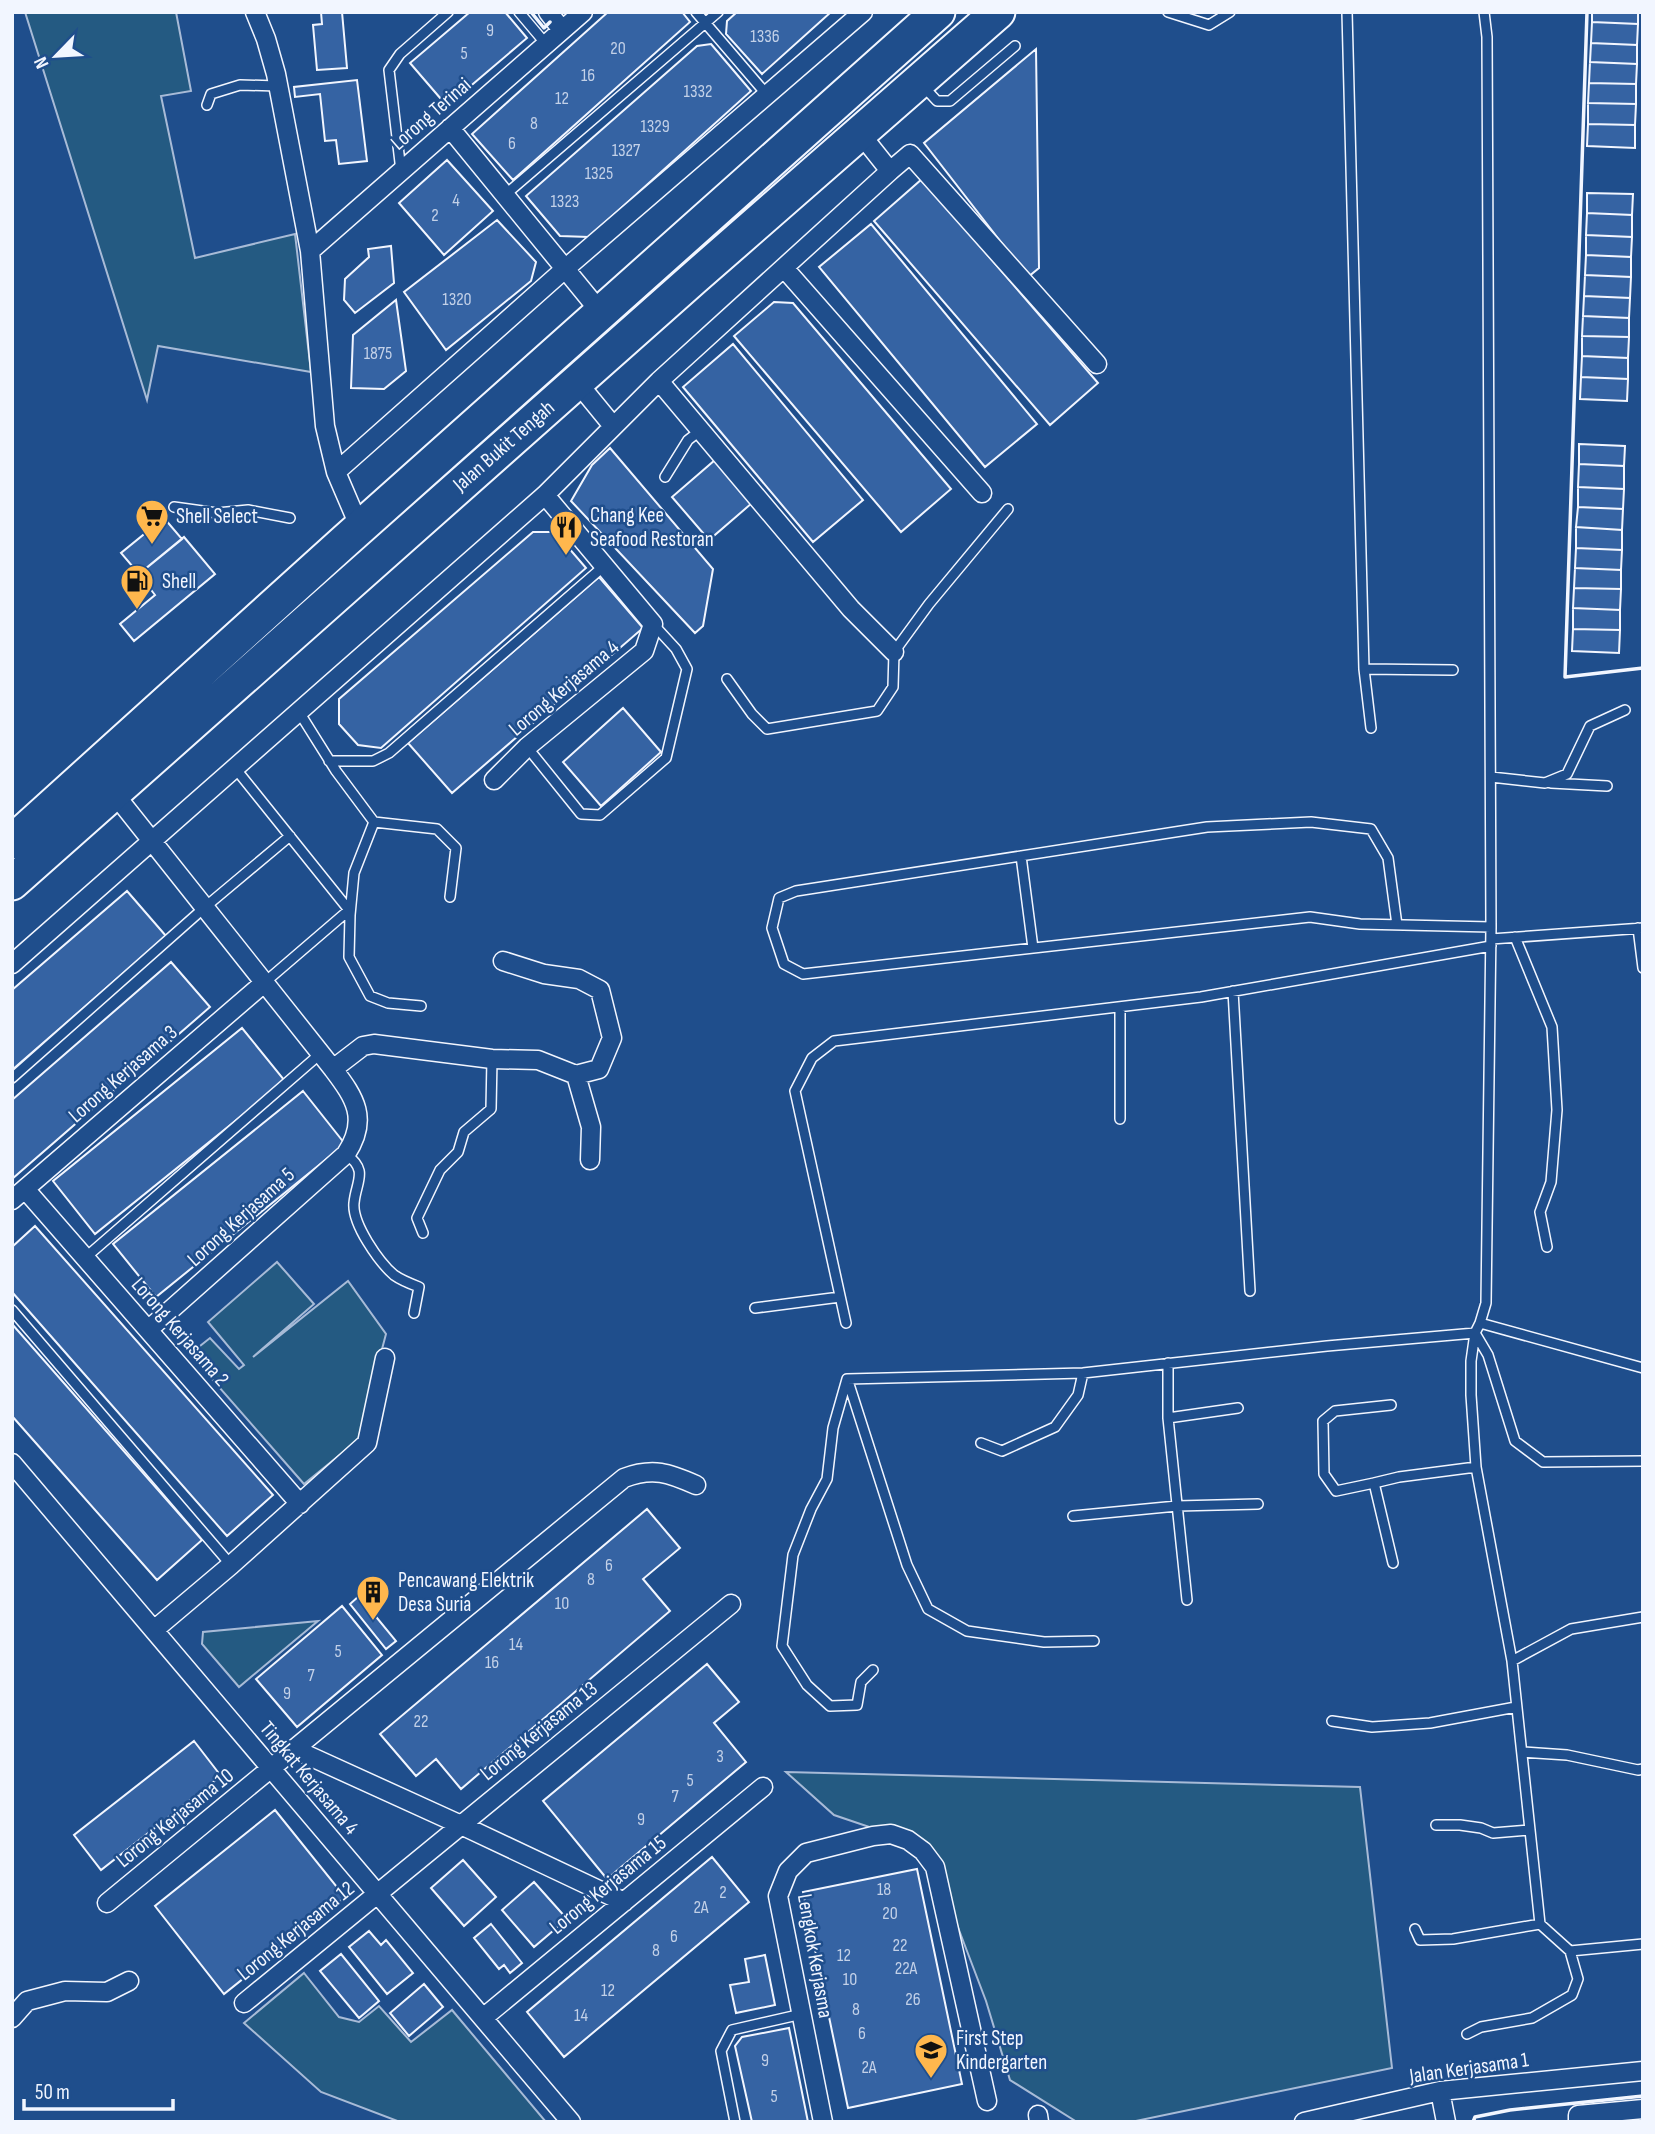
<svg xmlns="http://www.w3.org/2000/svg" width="1655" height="2134" font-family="'Sofia Sans Condensed',sans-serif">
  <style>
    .green { fill: #245a82; stroke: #a8bbd7; stroke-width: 2 }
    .building { fill: #3563a3; stroke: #f2f6ff; stroke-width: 2 }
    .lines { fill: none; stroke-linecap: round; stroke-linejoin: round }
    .lane-casing { stroke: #f2f6ff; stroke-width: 12 }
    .street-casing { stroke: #f2f6ff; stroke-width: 21 }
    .highway-casing { stroke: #f2f6ff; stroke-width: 37 }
    .lane { stroke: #1f4e8c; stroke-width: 9 }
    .street { stroke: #1f4e8c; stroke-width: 18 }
    .highway { stroke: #1f4e8c; stroke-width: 33 }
    .wall { stroke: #f2f6ff; stroke-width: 3.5 }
    .labels { text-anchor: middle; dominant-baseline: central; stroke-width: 5; stroke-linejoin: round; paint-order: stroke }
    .number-label { font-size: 18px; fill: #c3d1e8 }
    .street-label { font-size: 21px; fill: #f2f6ff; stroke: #1f4e8c }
    .poi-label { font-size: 21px; fill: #f2f6ff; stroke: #1f4e8c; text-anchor: start }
  </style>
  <rect width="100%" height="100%" fill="#1f4e8c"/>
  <!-- green -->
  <path class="green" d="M25,12H176L191,91L161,96L195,258L295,234L311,372L158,346L147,400Z
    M277,1262L314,1304L253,1357L348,1281L386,1334L358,1440L304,1484L190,1354L210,1338L239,1369L244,1365L208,1322Z
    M318,1621L239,1687L202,1644L203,1632Z
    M786,1772L1360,1787L1392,2068L1131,2122H1077L1010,2080L986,2001L935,1867L908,1840L834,1815Z
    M304,1973L339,2017L359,2022L379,2006L411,2042L452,2010L546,2122H400L321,2092L244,2023Z"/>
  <!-- building -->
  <path class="building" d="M321,12H342L347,68L317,70L313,25L322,24Z
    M470,12H505L527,38L447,106L410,63Z
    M608,12H682L690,22L513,180L472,134Z
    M737,12H831L762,74L726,34L727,21Z
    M1592,12H1638V24L1592,22Z
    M1592,22L1638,24L1637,45L1591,43Z
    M1591,43L1637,45V64L1590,62Z
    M711,44L751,91L589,237L560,236L526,196L697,46Z
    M1036,49L1039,268L1028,277L924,143Z
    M1590,62L1637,64L1636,84L1589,83Z
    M357,80L367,161L339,164L336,140L325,141L320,94L295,97L294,87Z
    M1589,83L1636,84V104L1588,103Z
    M1588,103L1636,104L1635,125L1588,124Z
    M1588,124L1635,125V148L1587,146Z
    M447,160L493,211L444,255L399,203Z
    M922,179L1098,383L1050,425L874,221Z
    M1587,193L1633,194L1632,215L1587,213Z
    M1587,213L1632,215V237L1586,235Z
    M497,220L536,262L531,281L446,350L404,292Z
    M871,224L1037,424L985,467L819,267Z
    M1586,235L1632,237L1631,257L1586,255Z
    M391,246L394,283L355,313L344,300L345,279L369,257L368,249Z
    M1586,255L1631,257V277L1585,275Z
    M1585,275L1631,277L1630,298L1584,296Z
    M1584,296L1630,298L1629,318L1583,316Z
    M396,300L406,371L384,389L351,388L353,335Z
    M774,302L793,303L951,489L901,532L734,336Z
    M1583,316L1629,318V337L1582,336Z
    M1582,336L1629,337L1628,358L1582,356Z
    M733,344L863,500L813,542L683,387Z
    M1582,356L1628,358V379L1581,377Z
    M1581,377L1628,379L1627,401L1580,399Z
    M1579,444L1625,446L1624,466L1579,464Z
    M610,448L713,569L703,626L695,633L571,501L592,465Z
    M715,460L752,503L709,540L672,497Z
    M1579,464L1624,466V489L1578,487Z
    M1578,487L1624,489L1623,509L1578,507Z
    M1578,507L1623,509L1622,530L1576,527Z
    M164,518L182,539L139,574L121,553Z
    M1576,527L1622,530V550L1576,548Z
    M533,532H555L586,568L381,748L358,745L339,724V699Z
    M184,537L215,574L134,641L120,624L155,595L139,574Z
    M1576,548L1622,550L1621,570L1575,568Z
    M1575,568L1621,570V589L1574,588Z
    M599,577L643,628L452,793L408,743Z
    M1574,588L1621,589L1620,610L1573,608Z
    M1573,608L1620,610V630L1573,629Z
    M1573,629L1620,630L1619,653L1572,651Z
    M623,708L661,752L601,806L563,762Z
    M127,891L166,936L12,1070V990Z
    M171,962L210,1007L12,1179V1100Z
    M242,1028L285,1081L95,1234L53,1181Z
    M303,1091L345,1144L156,1297L113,1244Z
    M35,1226L273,1495L227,1536L12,1292V1247Z
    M12,1324L202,1540L157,1580L12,1416Z
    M647,1509L680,1548L643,1579L670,1611L461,1789L436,1759L416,1776L380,1734Z
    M359,1596L396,1641L386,1649L350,1604Z
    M342,1606L382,1655L297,1727L256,1679Z
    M707,1664L739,1702L714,1723L746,1762L607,1879L543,1801Z
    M194,1741L221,1776L101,1870L74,1835Z
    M275,1810L345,1897L224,1994L155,1906Z
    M712,1857L749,1902L564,2057L527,2012Z
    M463,1860L496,1897L464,1926L431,1888Z
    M917,1869L962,2084L848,2108L803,1892Z
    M534,1882L567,1919L534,1947L502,1910Z
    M491,1924L522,1963L510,1973L504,1965L499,1969L474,1938Z
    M369,1931L381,1945L386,1940L413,1973L387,1994L349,1947Z
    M341,1954L379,2001L359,2018L320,1971Z
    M765,1955L775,2005L736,2013L730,1985L749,1982L745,1959Z
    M424,1984L443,2007L409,2036L390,2013Z
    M789,2028L808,2122H752L735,2046L742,2037Z"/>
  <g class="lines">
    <defs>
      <path id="lane" d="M519,12L546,44
        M696,12L768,96
        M1168,12L1209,25L1230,12
        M1347,12L1364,669L1371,728
        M1484,12L1487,37L1491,927L1486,1303L1480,1323L1475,1333L1488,1355L1515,1441L1543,1462L1643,1461
        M924,87L937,101H950L1015,46
        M207,105L211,94L240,85L278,86
        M401,171L389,70L400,54L448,12
        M505,195L718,12
        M665,477L688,440L701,430
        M174,507L217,513L248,510L290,518
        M1364,669L1453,670
        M727,679L752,714L767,729L877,711L893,687L894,652L929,604L1008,509
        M299,712L336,771L374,822L437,829L456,848L450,897
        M527,747L581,814L600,815L666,758L687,669L676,649L653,624
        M329,761H373L389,753L604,566
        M235,768L349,910L264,983
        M1491,777L1545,783L1567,774L1590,726L1625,710
        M1551,783L1607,786
        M374,822L354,873L350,915L349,957L370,996L388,1003L421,1006
        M1021,856L1033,948
        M1397,925L1388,858L1371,829L1311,822L1207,827L796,891L779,898L772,928L784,964L803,974L1310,917L1360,924L1491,927
        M1638,928L1643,968
        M1515,937L1552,1027L1557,1110L1551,1182L1540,1212L1547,1247
        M1491,939L1643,928
        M1233,991L1250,1291
        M1120,1007V1119
        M12,1078L204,908L290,836
        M346,1154C369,1171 356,1181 354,1203C352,1224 379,1262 394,1275C401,1280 411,1284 419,1287L414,1313
        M423,1233L417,1218L440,1170L458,1152L464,1132L491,1109L492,1059
        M85,1258L320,1054
        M755,1308L840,1297
        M12,1310L231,1565
        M846,1323L795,1091L812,1058L834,1041L1201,997L1491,946
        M1480,1323L1643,1368
        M1168,1363V1418L1187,1600
        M848,1381L907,1565L928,1609L967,1631L1044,1642L1094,1641
        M1168,1418L1238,1408
        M981,1443L1002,1451L1055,1427L1078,1395L1083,1373
        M1374,1483L1336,1491L1324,1474L1323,1421L1335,1411L1391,1405
        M1073,1516L1177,1506L1258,1504
        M1393,1563L1374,1483L1399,1477L1476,1467
        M1512,1661L1571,1629L1643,1617
        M873,1670L861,1682L857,1705L830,1706L807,1685L782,1646L793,1555L811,1509L827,1479L833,1428L847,1379L1083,1373L1327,1346L1475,1333L1471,1361V1395L1476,1467L1512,1661L1540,1924L1570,1951L1643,1944
        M1332,1721L1372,1727L1430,1723L1516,1707
        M1522,1752L1567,1755L1638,1770L1643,1769
        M1436,1825H1460L1481,1828L1493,1833L1530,1830
        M1415,1929L1420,1940L1453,1939L1540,1924
        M1467,2034L1481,2027L1532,2018L1572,1995L1578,1979L1570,1951
        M735,2122L721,2051L732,2030L802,2014"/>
      <path id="street" d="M255,12L266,39L276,74L310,251L325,426L336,472L360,528
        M548,12L562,30
        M450,128L602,314
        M890,171L910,154L1097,364
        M310,251L583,12
        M784,268L982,493
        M659,381L851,609L894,652
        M577,382L613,426
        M336,472L566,268L863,12
        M494,780L527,747L644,651L653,624L545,495
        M113,792L333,1069C355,1098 369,1119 346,1154L148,1330
        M12,964L545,495L659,381L890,171L859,132
        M333,1069L363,1046L374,1044L492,1059L538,1060L576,1075L599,1069L612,1038L600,990L579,979L544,974L503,961
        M576,1075L591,1127L590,1160
        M25,1189L300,1504
        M12,1200L264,983
        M12,1463L571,2122
        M154,1630L231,1565L367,1443L385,1358
        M294,1749L461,1825L624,1902
        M107,1903L624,1478C653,1467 669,1473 696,1485
        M244,2003L731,1604
        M12,2018L27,2001L65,1991L107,1992L129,1981
        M483,2018L763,1787
        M1440,2091L1446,2122
        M1038,2115L1039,2122
        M823,2122L778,1896L788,1871L806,1853L873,1836L891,1834L908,1840L923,1851L935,1867L987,2101
        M1304,2122L1440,2091L1643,2071
        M1578,2122V2115L1643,2109"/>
      <path id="highway" d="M12,842L345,541L938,12
        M12,883L694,278L998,12"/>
    </defs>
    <!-- lane casing -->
    <use href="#lane" class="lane-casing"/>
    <!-- street casing -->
    <use href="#street" class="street-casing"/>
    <!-- highway casing -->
    <use href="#highway" class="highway-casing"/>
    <!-- lane -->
    <use href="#lane" class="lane"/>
    <!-- street -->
    <use href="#street" class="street"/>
    <!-- highway -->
    <use href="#highway" class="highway"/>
    <!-- wall -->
    <path class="wall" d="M531,12L544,28L550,22
      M1587,12L1565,677L1643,668
      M1473,2122L1475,2117L1510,2110L1643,2096"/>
  </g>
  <!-- icons -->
  <defs>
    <symbol id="supermarket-pin" viewBox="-11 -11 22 30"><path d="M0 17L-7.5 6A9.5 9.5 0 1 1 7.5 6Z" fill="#ffb74d" stroke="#1f4e8c"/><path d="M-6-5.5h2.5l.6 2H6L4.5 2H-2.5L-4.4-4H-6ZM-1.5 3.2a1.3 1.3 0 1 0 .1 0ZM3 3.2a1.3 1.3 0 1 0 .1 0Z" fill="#111"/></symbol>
    <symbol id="restaurant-pin" viewBox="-11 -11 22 30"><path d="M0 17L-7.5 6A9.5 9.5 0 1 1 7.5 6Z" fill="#ffb74d" stroke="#1f4e8c"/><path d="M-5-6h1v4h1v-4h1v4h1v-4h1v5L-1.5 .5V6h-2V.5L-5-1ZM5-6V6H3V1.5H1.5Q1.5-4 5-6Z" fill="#111"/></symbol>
    <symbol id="fuel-pin" viewBox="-11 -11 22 30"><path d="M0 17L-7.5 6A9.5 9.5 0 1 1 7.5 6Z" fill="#ffb74d" stroke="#1f4e8c"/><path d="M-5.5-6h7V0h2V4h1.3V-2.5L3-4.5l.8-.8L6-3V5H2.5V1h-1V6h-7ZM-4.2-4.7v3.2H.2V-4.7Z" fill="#111"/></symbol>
    <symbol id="building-pin" viewBox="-11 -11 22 30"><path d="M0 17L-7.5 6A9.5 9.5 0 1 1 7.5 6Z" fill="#ffb74d" stroke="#1f4e8c"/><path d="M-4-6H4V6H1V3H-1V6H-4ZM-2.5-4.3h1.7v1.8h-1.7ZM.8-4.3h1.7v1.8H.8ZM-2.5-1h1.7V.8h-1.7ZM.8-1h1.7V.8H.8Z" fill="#111"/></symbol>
    <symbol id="school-pin" viewBox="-11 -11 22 30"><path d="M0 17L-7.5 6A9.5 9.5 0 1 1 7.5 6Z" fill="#ffb74d" stroke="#1f4e8c"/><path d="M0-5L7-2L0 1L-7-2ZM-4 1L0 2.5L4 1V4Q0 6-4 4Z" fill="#111"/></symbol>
  </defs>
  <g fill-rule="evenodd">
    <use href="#supermarket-pin" x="133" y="497" width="38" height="52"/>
    <use href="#restaurant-pin" x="547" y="508" width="38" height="52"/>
    <use href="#fuel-pin" x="118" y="562" width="38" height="52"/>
    <use href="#building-pin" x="354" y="1573" width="38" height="52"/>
    <use href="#school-pin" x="912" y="2031" width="38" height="52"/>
  </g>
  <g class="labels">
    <!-- number labels -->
    <g class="number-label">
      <text x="490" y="30">9</text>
      <text x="765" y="36">1336</text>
      <text x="618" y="48">20</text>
      <text x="464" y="53">5</text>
      <text x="588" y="75">16</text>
      <text x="698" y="91">1332</text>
      <text x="562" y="98">12</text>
      <text x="534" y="123">8</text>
      <text x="655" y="126">1329</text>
      <text x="512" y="143">6</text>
      <text x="626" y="150">1327</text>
      <text x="599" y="173">1325</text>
      <text x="456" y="200">4</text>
      <text x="565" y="201">1323</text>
      <text x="435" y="215">2</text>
      <text x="457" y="299">1320</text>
      <text x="378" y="353">1875</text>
      <text x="609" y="1565">6</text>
      <text x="591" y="1579">8</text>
      <text x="562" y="1603">10</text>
      <text x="516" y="1644">14</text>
      <text x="338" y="1651">5</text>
      <text x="492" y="1662">16</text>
      <text x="311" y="1675">7</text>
      <text x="287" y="1693">9</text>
      <text x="421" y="1721">22</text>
      <text x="720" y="1756">3</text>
      <text x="690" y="1780">5</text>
      <text x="675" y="1796">7</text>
      <text x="641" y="1819">9</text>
      <text x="884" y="1889">18</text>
      <text x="723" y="1892">2</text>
      <text x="701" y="1907">2A</text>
      <text x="890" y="1913">20</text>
      <text x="674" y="1936">6</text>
      <text x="900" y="1945">22</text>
      <text x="656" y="1950">8</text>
      <text x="844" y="1955">12</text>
      <text x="906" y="1968">22A</text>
      <text x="850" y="1979">10</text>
      <text x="608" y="1990">12</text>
      <text x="913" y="1999">26</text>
      <text x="856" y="2009">8</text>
      <text x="581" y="2015">14</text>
      <text x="862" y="2033">6</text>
      <text x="765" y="2060">9</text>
      <text x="869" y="2067">2A</text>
      <text x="774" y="2096">5</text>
    </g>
    <!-- street labels -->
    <g class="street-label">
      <text transform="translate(431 114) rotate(-41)">Lorong Terinai</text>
      <text transform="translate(504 446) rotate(-41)">Jalan Bukit Tengah</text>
      <text transform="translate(564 688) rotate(-40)">Lorong Kerjasama 4</text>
      <text transform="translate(123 1074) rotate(-41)">Lorong Kerjasama 3</text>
      <text transform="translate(241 1217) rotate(-42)">Lorong Kerjasama 5</text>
      <text transform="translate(180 1332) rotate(49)">Lorong Kerjasama 2</text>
      <text transform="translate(539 1731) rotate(-39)">Lorong Kerjasama 13</text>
      <text transform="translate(309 1778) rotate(50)">Tingkat Kerjasama 4</text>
      <text transform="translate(175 1818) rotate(-39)">Lorong Kerjasama 10</text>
      <text transform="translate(608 1885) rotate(-39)">Lorong Kerjasama 15</text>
      <text transform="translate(296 1931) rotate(-39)">Lorong Kerjasama 12</text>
      <text transform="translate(815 1956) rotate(80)">Lengkok Kerjasma</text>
      <text transform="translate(1469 2068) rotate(-8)">Jalan Kerjasama 1</text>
    </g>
    <!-- poi labels -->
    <g class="poi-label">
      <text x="590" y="515">Chang Kee<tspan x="590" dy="24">Seafood Restoran</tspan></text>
      <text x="176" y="516">Shell Select</text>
      <text x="162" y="581">Shell</text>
      <text x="398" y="1580">Pencawang Elektrik<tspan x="398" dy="24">Desa Suria</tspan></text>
      <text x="956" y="2038">First Step<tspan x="956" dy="24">Kindergarten</tspan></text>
    </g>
  </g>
  <!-- border -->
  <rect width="1655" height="2134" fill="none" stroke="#f2f6ff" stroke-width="28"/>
  <!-- north arrow -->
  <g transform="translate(56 56) rotate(245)" stroke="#1f4e8c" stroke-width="5" paint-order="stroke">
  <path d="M0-5L12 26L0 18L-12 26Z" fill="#f2f6ff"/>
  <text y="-10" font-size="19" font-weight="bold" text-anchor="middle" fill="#f2f6ff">N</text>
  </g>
  <!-- scale -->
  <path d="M24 2099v10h149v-10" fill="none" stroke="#f2f6ff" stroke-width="3.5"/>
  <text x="35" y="2099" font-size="21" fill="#f2f6ff" stroke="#1f4e8c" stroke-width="5" paint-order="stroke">50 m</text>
</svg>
